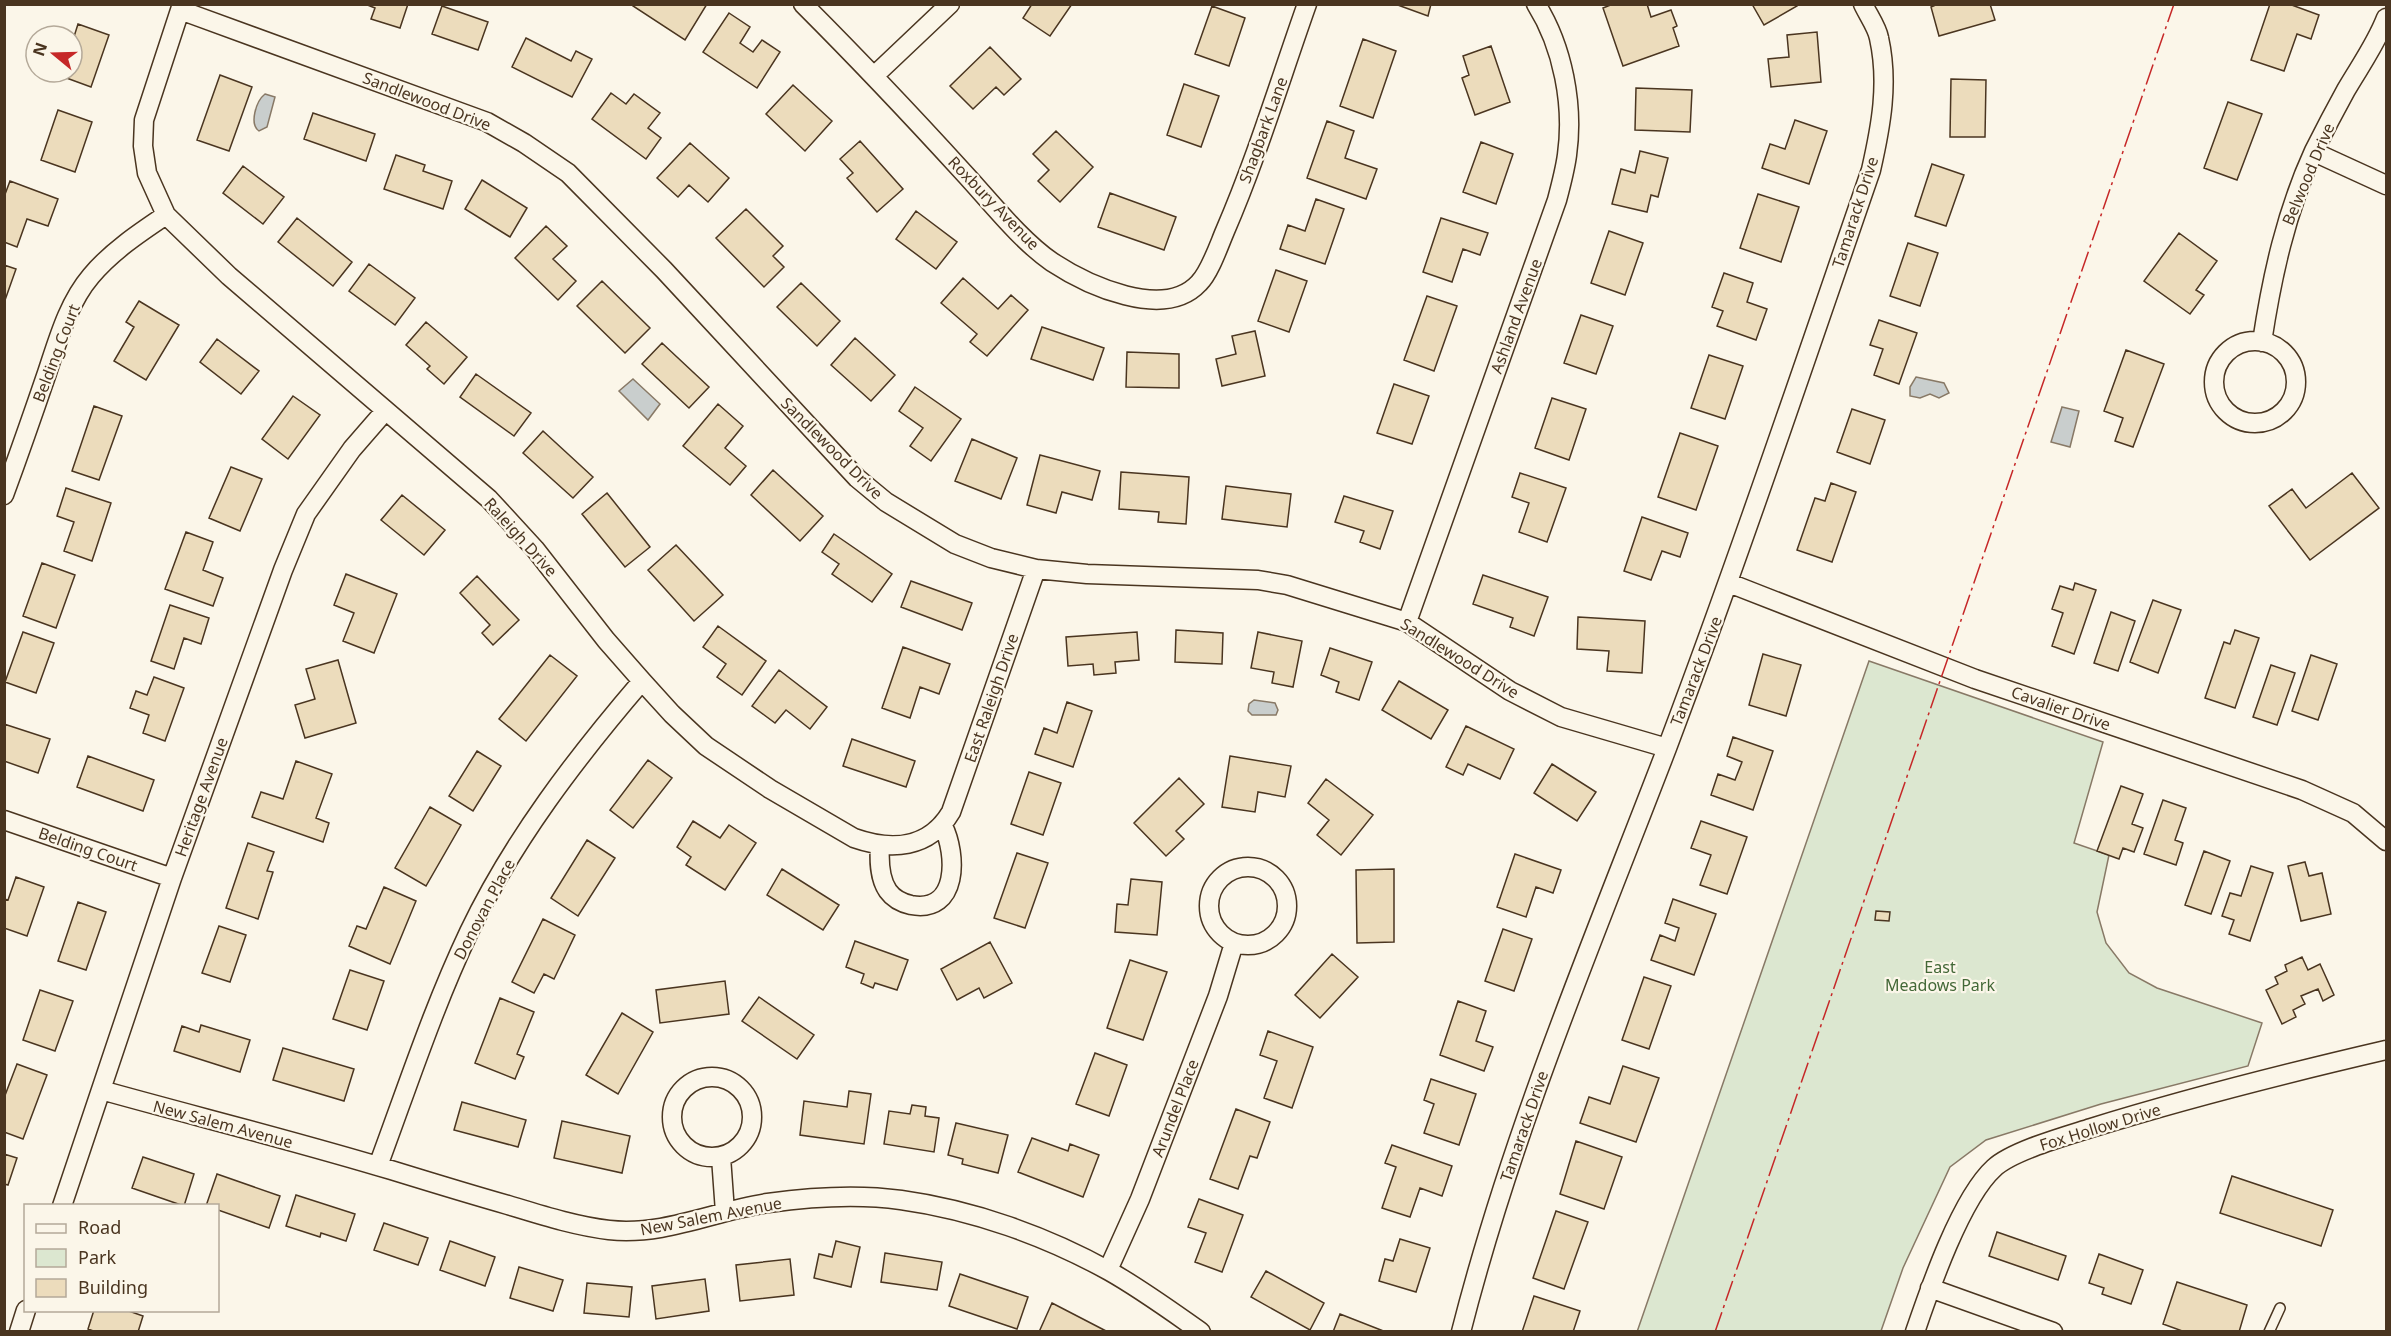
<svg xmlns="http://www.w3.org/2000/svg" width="2391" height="1336" font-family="'Noto Sans',sans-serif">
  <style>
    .green { fill: #dce7d0; stroke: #887966; stroke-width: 1.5 }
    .water { fill: #c9cecd; stroke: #887966; stroke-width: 1.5 }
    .building { fill: #ecdcbc; stroke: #4a3520; stroke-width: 1.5 }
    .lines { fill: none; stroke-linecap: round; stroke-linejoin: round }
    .service-casing { stroke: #4a3520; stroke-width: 12 }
    .minor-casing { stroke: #4a3520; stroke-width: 21 }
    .service { stroke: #fbf6e9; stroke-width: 9 }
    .minor { stroke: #fbf6e9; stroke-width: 18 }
    .power { stroke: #c62828; stroke-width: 1.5; stroke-dasharray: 21 4.5 3 4.5; stroke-linecap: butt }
    .labels { text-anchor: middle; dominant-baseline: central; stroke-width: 4.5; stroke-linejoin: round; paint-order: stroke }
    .street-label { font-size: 16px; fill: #4a3520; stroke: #fbf6e9 }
    .park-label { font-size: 16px; fill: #436837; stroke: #fbf6e9 }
  </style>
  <rect width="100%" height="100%" fill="#fbf6e9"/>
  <!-- green -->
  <path class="green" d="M1869,661L2103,742L2074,843L2109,855L2097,912L2106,943L2129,973L2157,988L2262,1023L2248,1066L2101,1104L1986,1140L1950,1167L1903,1268L1881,1331L1637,1332Z"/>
  <!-- water -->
  <path class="water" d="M265,94L275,97L267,127L259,131C249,124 256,101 265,94Z
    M1916,377L1944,383L1949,393L1939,398L1930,394L1920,398L1910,396V387Z
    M633,379L660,404L648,420L619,391Z
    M2062,407L2079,411L2070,447L2051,442Z
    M1254,700L1275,703L1278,710L1276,715H1252L1248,711L1249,704Z"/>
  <!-- building -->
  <path class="building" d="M365,4H408L400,28L371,19L375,8Z
    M634,4H707L685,40L633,6Z
    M1032,4H1072L1050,36L1023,18Z
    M1395,4H1431L1428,16Z
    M1613,4H1647L1651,17L1671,10L1677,26L1673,28L1679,46L1623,66L1603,8Z
    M1752,4H1796L1797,6L1764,25Z
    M1938,4H1990L1995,20L1939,36L1931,7Z
    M2270,4H2289L2319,15L2311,39L2297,34L2284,71L2251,60Z
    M442,6L488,22L478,50L432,34Z
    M1212,6L1245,18L1229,66L1195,54Z
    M729,13L750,27L740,43L753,52L762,40L780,52L757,88L703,52Z
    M78,24L109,35L91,87L61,76L62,72H72V43Z
    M1817,32L1821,82L1771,87L1768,59L1789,57L1787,35Z
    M526,38L571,61L576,51L592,59L572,97L512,67Z
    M1363,39L1396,51L1373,118L1340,106Z
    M1491,46L1510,102L1475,115L1462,78L1469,75L1463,56Z
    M990,47L1021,79L1004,95L996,87L973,109L950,86Z
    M220,75L252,87L229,151L197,140Z
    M1951,79L1986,80L1985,137H1950Z
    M1184,84L1219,96L1201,147L1167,135Z
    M793,85L832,121L805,151L766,114Z
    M1636,88L1692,90L1690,132L1635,130Z
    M611,93L626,104L634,94L660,113L648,128L661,138L646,159L592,119Z
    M2228,102L2262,114L2237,180L2204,168Z
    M58,110L92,122L75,172L41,160Z
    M313,113L375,134L366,161L304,139Z
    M1795,120L1827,131L1809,184L1762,168L1770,144L1785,149Z
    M1327,121L1354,131L1345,158L1377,169L1366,199L1307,178Z
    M1056,131L1093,167L1060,202L1038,181L1049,170L1033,154Z
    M860,141L903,189L877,212L847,178L853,173L840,159Z
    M1481,142L1513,154L1496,204L1463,192Z
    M690,143L729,178L708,202L689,185L678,197L657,178Z
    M1640,151L1668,158L1658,197L1651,195L1647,212L1612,204L1621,169L1635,173Z
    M396,155L425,165L423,171L452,181L443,209L384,189Z
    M1932,164L1964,175L1946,226L1915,216Z
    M243,166L284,197L263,224L223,193Z
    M482,180L527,208L510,237L465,209Z
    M10,181L58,199L48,226L27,219L17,247L4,242V197Z
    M1110,193L1176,217L1164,250L1098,227Z
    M1758,194L1799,207L1781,262L1740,248Z
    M1316,199L1344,209L1325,264L1280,249L1288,225L1305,231Z
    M746,209L783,246L773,256L784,267L764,287L716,238Z
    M916,211L957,242L936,269L896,239Z
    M297,218L352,262L333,286L278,242Z
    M1441,218L1488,233L1480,255L1463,249L1452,282L1423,272Z
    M546,226L567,246L553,259L576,281L558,300L515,258Z
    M1609,231L1643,243L1625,295L1591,283Z
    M2179,233L2217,261L2196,290L2204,295L2190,314L2144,281Z
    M1908,243L1938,253L1920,306L1890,296Z
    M369,264L415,298L395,325L349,291Z
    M4,265L16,269L4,303Z
    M1276,270L1307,281L1289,332L1258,321Z
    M1724,273L1753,283L1747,302L1767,309L1756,340L1717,326L1723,311L1712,307Z
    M963,278L998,309L1011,295L1028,310L987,356L970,342L977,334L941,303Z
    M602,281L650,328L625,353L577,306Z
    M801,283L840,321L817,346L777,307Z
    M1427,296L1457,306L1434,371L1404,360Z
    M139,301L179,325L146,380L114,361L134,327L126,322Z
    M1581,315L1613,326L1596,374L1564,363Z
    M1879,320L1917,333L1899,384L1874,375L1883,349L1870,345Z
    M426,322L467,357L444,384L427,369L430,366L406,345Z
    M1042,327L1104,348L1093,380L1031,359Z
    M1255,331L1265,376L1222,386L1216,359L1236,354L1232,336Z
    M855,338L895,375L871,401L831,365Z
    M217,339L259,371L241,394L200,362Z
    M662,343L709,387L689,408L642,364Z
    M2126,350L2164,364L2133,447L2115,441L2123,418L2104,411Z
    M1127,352L1179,354V388L1126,387Z
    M1709,355L1743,366L1725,419L1691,408Z
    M476,374L531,413L514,436L460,397Z
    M1394,384L1429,396L1412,444L1377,433Z
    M915,387L961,419L931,461L910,446L923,428L899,411Z
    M293,396L320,415L288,459L262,439Z
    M1552,398L1586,409L1569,460L1535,448Z
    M718,404L743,426L725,448L746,466L730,485L683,446Z
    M94,406L122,416L99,480L72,471Z
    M1852,409L1885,420L1870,464L1837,452Z
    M543,431L593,477L573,498L523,453Z
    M1680,433L1718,446L1696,510L1658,497Z
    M972,439L1017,458L1001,499L955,481Z
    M1040,455L1100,471L1092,500L1062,492L1056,513L1027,505Z
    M231,467L262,479L240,531L209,518Z
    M773,470L823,516L800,541L751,495Z
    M1121,472L1189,477L1186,524L1158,522L1159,512L1119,509Z
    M1520,473L1566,488L1547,542L1519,532L1529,503L1512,497Z
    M2352,473L2379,508L2310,560L2269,506L2292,489L2306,508Z
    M1831,483L1856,492L1832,562L1797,550L1815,498L1825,501Z
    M1226,486L1291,494L1287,527L1222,519Z
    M66,488L111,503L92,561L64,551L74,522L57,516Z
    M607,493L650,547L625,567L582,514Z
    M402,495L445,530L424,555L381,520Z
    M1344,496L1393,511L1380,549L1360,542L1364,531L1335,522Z
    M1642,517L1688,533L1680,557L1662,551L1651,580L1624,571Z
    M186,532L213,542L203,570L223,578L213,606L165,589Z
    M834,534L892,574L872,602L832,574L839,564L822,552Z
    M676,545L723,595L694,621L648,570Z
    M42,563L75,575L56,628L23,616Z
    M346,574L397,594L374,653L343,641L354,613L334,605Z
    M1483,575L1548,597L1534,636L1510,627L1513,618L1473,604Z
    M477,576L519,620L493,645L482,633L490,625L460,593Z
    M911,581L972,603L962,630L901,607Z
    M2075,583L2096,590L2074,654L2052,646L2063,613L2052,609L2060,586L2073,590Z
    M2153,600L2181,610L2158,673L2130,662Z
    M170,605L209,618L201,644L184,638L174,669L151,661Z
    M2111,612L2135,621L2118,671L2094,663Z
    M1578,617L1645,621L1642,673L1607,671L1609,651L1577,649Z
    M718,626L766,661L742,695L717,677L726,664L703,647Z
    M1176,630L1223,633L1222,664L1175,662Z
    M2235,630L2259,638L2235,708L2205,698L2224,642L2230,644Z
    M23,632L54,643L36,693L5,682Z
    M1137,632L1139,660L1115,662L1116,673L1094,675L1093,664L1068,666L1066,637Z
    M1258,632L1302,641L1293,687L1272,683L1274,672L1251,668Z
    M903,647L950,664L939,694L920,687L910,718L882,708Z
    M1330,648L1372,662L1359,700L1336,692L1339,682L1321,675Z
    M1763,654L1801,665L1786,716L1749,705Z
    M550,655L577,676L526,741L499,719Z
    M2311,655L2337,664L2318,720L2292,711Z
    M338,660L356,723L305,738L295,705L315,699L306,669Z
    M2271,665L2295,673L2277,725L2253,717Z
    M779,670L827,707L810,729L786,710L775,723L752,706Z
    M154,677L184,688L165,741L143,733L149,715L130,708L136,691L147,695Z
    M1399,681L1448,710L1431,739L1382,710Z
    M1067,702L1092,711L1073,767L1035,754L1044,728L1057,733Z
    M4,724L50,739L38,773L4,761Z
    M1466,726L1514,749L1500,779L1468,764L1463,775L1446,767Z
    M1733,737L1773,751L1753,810L1711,795L1718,774L1735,780L1742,762L1727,756Z
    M852,739L915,761L906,787L843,766Z
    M477,751L501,766L473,811L449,796Z
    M88,756L154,780L143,811L77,787Z
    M1230,756L1291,766L1285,797L1258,792L1255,812L1222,807Z
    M648,760L672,778L633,828L610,810Z
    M296,761L332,774L316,818L329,823L323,842L252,817L261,792L283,799Z
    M1552,764L1596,792L1577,821L1534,793Z
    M1029,772L1061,783L1043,835L1011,824Z
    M1179,778L1204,804L1176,831L1184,839L1166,856L1134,823Z
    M1326,779L1373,815L1341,855L1317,835L1329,820L1308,803Z
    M2121,786L2143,794L2132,824L2143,828L2134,852L2123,848L2119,859L2097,851Z
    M2163,800L2186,808L2175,840L2183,843L2176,865L2144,854Z
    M430,807L461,825L426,886L395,868Z
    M693,821L720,838L729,825L756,843L725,890L686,865L691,857L677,847Z
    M1701,821L1747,837L1727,894L1700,885L1711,855L1691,848Z
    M587,840L615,858L578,916L551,898Z
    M248,843L274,852L267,871L273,872L258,919L226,908Z
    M2204,851L2230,861L2211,914L2185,905Z
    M1017,853L1048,863L1025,928L994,918Z
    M1515,854L1561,870L1553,893L1536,887L1526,917L1497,907Z
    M2305,862L2309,876L2322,873L2331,914L2301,921L2288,866Z
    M2251,866L2273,873L2250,941L2229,934L2234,920L2222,916L2230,893L2241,896Z
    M782,869L839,905L823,930L767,895Z
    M1394,869V942L1357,943L1356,870Z
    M16,877L44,887L27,936L4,928V899L8,900Z
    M1131,879L1162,882L1157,935L1115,932L1117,904L1128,905Z
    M384,887L416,901L390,964L349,946L357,926L366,929Z
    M1673,899L1716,914L1694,975L1651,960L1660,935L1675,941L1679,928L1665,923Z
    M78,902L106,912L86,970L58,961Z
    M1876,911L1890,912L1889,921L1875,920Z
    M543,919L575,935L554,979L544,974L534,993L512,982Z
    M219,926L246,935L230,982L202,973Z
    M1503,929L1532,939L1514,991L1485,981Z
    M855,941L908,960L897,990L875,983L873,988L861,983L864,974L846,967Z
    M990,942L1012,983L984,998L979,988L957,1000L941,969Z
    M1332,954L1358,977L1320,1018L1295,995Z
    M2302,957L2308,970L2320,964L2334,995L2323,1001L2318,989L2301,996L2305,1004L2293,1010L2296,1017L2282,1024L2266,990L2278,984L2275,977L2287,971L2285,965Z
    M1130,960L1167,972L1143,1040L1107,1028Z
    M350,970L384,981L367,1030L333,1019Z
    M1644,977L1671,986L1649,1049L1622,1040Z
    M725,981L729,1014L660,1023L656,990Z
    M40,990L73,1001L55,1051L23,1040Z
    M759,997L814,1035L797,1059L742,1021Z
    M500,998L534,1012L517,1054L524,1057L515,1079L475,1063Z
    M1458,1001L1486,1011L1476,1041L1493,1047L1484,1071L1440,1055Z
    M622,1013L653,1032L618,1094L586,1075Z
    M201,1025L250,1040L240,1072L174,1051L182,1026L199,1032Z
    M1268,1031L1313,1047L1292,1108L1264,1098L1277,1061L1260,1055Z
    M283,1048L354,1069L344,1101L273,1080Z
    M1095,1053L1127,1065L1109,1116L1076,1104Z
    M17,1064L47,1075L23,1139L4,1132V1098Z
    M1623,1066L1659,1078L1636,1142L1580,1123L1589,1097L1610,1104Z
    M1431,1079L1476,1094L1459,1145L1424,1133L1434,1104L1424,1100Z
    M849,1091L871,1094L864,1144L800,1135L804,1101L847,1107Z
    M462,1102L526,1120L518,1147L454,1130Z
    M912,1105L926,1107L925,1116L939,1118L934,1152L884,1144L889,1111L910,1114Z
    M1236,1109L1270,1122L1257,1158L1250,1156L1238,1189L1210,1179Z
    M562,1121L630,1136L622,1173L554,1158Z
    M956,1123L1008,1135L998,1173L962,1164L963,1159L948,1155Z
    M1032,1138L1068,1151L1070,1144L1099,1155L1083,1197L1018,1172Z
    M1576,1141L1622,1157L1604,1209L1560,1194Z
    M1392,1145L1452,1166L1442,1196L1420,1188L1410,1217L1382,1208L1396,1167L1385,1163Z
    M4,1154L17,1158L8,1185L4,1184Z
    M143,1157L194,1174L184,1206L132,1188Z
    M217,1174L280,1196L269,1228L218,1210V1206H206Z
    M2232,1176L2333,1210L2321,1246L2220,1213Z
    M296,1195L355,1214L346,1241L321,1233L320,1237L286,1226Z
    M1199,1199L1243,1215L1222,1272L1195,1262L1206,1233L1188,1227Z
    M1556,1211L1588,1222L1564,1289L1533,1278Z
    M384,1223L428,1238L418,1265L374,1250Z
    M1997,1232L2066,1256L2058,1280L1989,1256Z
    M1400,1239L1430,1248L1416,1292L1379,1281L1385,1259L1393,1261Z
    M450,1241L495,1257L485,1286L440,1270Z
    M836,1241L860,1247L851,1287L814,1278L819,1254L832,1257Z
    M885,1253L942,1262L937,1290L881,1282Z
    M2099,1254L2143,1270L2131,1304L2102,1294L2104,1288L2089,1283Z
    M790,1259L794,1295L740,1301L736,1265Z
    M519,1267L563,1280L553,1311L510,1298Z
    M1266,1271L1324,1303L1310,1330L1251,1297Z
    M960,1274L1028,1297L1017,1329L949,1306Z
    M705,1279L709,1311L656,1319L652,1286Z
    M2177,1282L2247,1305L2239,1332H2185L2163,1324Z
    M587,1283L632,1287L629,1317L584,1313Z
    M1534,1296L1580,1311L1573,1332H1522Z
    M1052,1303L1108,1332H1039Z
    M94,1310H126L143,1316L138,1332H96L88,1329Z
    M1340,1314L1386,1332H1333Z"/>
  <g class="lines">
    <defs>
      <path id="service" d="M2269,1332L2280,1308"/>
      <path id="minor" d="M182,4L144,120L143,146L147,173L166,215L229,276L489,499L535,549L606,640L642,681L672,714L706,746L770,789L854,838C891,851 929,849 951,812L1036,569
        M803,4C858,59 911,115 963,172C990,201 1020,240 1052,262C1087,285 1164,321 1199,283C1210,272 1219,245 1225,231C1257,157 1280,80 1307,4
        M180,10L487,122L524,143L568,173L664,270L857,478L886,502L955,544L991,558L1036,569L1087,574L1258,580L1287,585L1407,622L1510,691L1561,717L1667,748
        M874,76L950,4
        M2314,152L2386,185
        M2214 382a41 41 0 1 1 82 0a41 41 0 1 1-82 0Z
        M2262,342C2272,276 2286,212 2314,151C2324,131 2335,110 2346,90C2360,66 2376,44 2386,18
        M4,495C19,454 33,414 47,373C58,340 68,303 91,276C111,252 139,233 166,215
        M1729,583L1975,679L2302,790L2353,813L2386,841
        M1407,622L1557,200C1561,185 1565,170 1567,155C1574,105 1563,47 1536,4
        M4,820L172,878
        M880,845C879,860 879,878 888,891C893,898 902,903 911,905C959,914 957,854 943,826
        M1209 906a39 39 0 1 1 78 0a39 39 0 1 1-78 0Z
        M672 1117a40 40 0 1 1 80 0a40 40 0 1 1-80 0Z
        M101,1090C198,1117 295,1141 391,1170C430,1182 469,1194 508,1205C541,1215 575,1226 609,1230C665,1236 714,1211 768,1203C811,1197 858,1194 901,1200C973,1210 1046,1236 1109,1271C1141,1289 1171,1311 1201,1332
        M721,1157L725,1212
        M378,1166C407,1088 433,1008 469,932C513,840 576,758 642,681
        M62,1206L172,878L283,570L306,514L352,449L385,411
        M1108,1270L1140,1199L1218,996L1234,943
        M1930,1288L2053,1332
        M19,1332L26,1310
        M1461,1332C1512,1131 1593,941 1667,748C1739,557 1804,364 1871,170C1881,126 1889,83 1879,38C1877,27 1868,15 1863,4
        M1915,1332C1930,1288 1961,1198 1994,1168C2012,1151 2066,1136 2091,1128C2188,1098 2287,1073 2386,1050"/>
    </defs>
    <!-- service casing -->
    <use href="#service" class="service-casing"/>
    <!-- minor casing -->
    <use href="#minor" class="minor-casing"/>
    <!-- service -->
    <use href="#service" class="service"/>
    <!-- minor -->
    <use href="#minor" class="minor"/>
    <!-- power -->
    <path class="power" d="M1715,1332L2174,4"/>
  </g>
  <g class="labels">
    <!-- street labels -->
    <g class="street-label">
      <text transform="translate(427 101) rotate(21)">Sandlewood Drive</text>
      <text transform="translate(1263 130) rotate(-70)">Shagbark Lane</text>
      <text transform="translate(2308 174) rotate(-67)">Belwood Drive</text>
      <text transform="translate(994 203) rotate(46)">Roxbury Avenue</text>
      <text transform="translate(1855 212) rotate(-72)">Tamarack Drive</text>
      <text transform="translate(1516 316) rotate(-70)">Ashland Avenue</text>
      <text transform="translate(56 353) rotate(-69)">Belding Court</text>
      <text transform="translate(832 448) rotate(45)">Sandlewood Drive</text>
      <text transform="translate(521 537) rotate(48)">Raleigh Drive</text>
      <text transform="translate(1460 658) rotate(32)">Sandlewood Drive</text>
      <text transform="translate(1696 671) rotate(-69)">Tamarack Drive</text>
      <text transform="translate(991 698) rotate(-71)">East Raleigh Drive</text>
      <text transform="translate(2061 708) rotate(19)">Cavalier Drive</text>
      <text transform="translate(201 797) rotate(-70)">Heritage Avenue</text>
      <text transform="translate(88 849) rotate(19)">Belding Court</text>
      <text transform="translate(484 909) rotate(-62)">Donovan Place</text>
      <text transform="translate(1175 1108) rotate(-69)">Arundel Place</text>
      <text transform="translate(223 1124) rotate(15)">New Salem Avenue</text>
      <text transform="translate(1524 1126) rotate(-71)">Tamarack Drive</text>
      <text transform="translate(2100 1127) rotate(-17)">Fox Hollow Drive</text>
      <text transform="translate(711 1216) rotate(-11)">New Salem Avenue</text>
    </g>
    <!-- park labels -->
    <g class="park-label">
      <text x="1940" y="967">East<tspan x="1940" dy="18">Meadows Park</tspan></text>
    </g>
  </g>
  <!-- border -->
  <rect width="2391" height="1336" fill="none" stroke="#4a3520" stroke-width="12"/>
  <!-- legend -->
  <rect x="24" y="1204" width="195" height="108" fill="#fbf6e9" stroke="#b4a999" stroke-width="1.5"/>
  <rect x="36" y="1224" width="30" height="9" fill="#fbf6e9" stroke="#b4a999" stroke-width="1.5"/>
  <text x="78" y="1234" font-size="18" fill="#4a3520">Road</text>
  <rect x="36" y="1249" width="30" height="18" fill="#dce7d0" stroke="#b4a999" stroke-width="1.5"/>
  <text x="78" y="1264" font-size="18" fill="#4a3520">Park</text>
  <rect x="36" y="1279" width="30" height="18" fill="#ecdcbc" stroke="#b4a999" stroke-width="1.5"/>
  <text x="78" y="1294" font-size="18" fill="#4a3520">Building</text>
  <!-- north arrow -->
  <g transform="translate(54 54) rotate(289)"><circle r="28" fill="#fbf6e9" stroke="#b4a999" stroke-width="1.5"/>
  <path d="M0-4.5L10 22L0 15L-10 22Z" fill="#c62828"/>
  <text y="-9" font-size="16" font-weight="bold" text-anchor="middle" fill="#4a3520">N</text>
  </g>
</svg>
